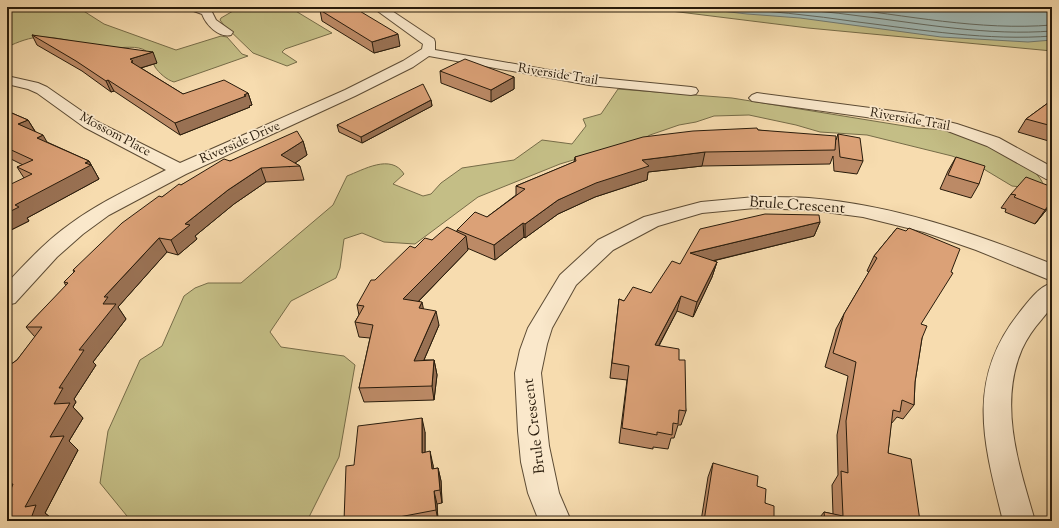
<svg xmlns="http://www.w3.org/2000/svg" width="1059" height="528" font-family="'Sorts Mill Goudy',serif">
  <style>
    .green { fill: #c4be86; stroke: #766c48 }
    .water { fill: #a1b9b5; stroke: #717a71 }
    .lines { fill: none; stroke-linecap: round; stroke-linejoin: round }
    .shore { stroke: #646a60; stroke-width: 1 }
    .minor-casing { stroke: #5c4b34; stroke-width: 2 }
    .minor { fill: #fae8cb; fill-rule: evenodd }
    .wall { fill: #bc8a66; stroke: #281b0b }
    .shaded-wall { fill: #997153; stroke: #281b0b }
    .building { fill: #dba177; stroke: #281b0b }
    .labels { text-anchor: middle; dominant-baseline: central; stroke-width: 3.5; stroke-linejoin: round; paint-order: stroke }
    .far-street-label { font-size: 13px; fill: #281b0b; stroke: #fae8cb }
    .street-label { font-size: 15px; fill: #281b0b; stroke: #fae8cb }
  </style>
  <rect width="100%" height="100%" fill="#f7dcaf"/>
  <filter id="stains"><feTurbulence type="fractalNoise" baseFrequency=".005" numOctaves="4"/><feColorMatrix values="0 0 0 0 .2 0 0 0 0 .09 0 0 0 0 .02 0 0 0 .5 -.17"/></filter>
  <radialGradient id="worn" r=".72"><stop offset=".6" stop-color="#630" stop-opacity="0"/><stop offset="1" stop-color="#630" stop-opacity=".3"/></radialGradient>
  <!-- green -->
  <path class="green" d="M228,7H289L332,33L285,49L282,52L297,62L287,66L253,53L223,24L220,20L221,18L233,11V9Z
    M656,7H1052V51L808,28L671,11Z
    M51,8L82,10L104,24L176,50L221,36L227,37L242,54L248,56L174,82C167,80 159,73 155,67C152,61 151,56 146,51C138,45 122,48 112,48C89,48 66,37 42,37C30,37 18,42 7,47V12Z
    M618,89L732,98L917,128C930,129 944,129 957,133C978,138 1040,164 1044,187L1030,188L1012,186L977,165L952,156L867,135L820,132L796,125L749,115L714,116L696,122L679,125L650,135L629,147L593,154L560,164L478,197L415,244L384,242L362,233L344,239L340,268L336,278L291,301L270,332L281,347L344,356L355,365L339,457L307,521H131L100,483L108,431L140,360L162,346L184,296L195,288L208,283H241L333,205L347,176C363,170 391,153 404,174L393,184L423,196L431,194L441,183L462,168L514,160L542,140L572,144L586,126L583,119L601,114Z"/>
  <!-- water -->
  <path class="water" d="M687,7H1052V40L1028,42L941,37L800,18L747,14Z"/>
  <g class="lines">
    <!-- shore -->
    <path class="shore" d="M719,7C766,11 812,15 858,22C922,30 988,41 1052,36
      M775,7C803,10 832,12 860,16C924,24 988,36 1052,31
      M833,7C906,15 979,31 1052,25"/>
    <defs>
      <path id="minor" d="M186,7H203L211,10L216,20L233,32L231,35C219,38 206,25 202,14L188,9Z
        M372,7H386L434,39L435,42V50L589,77L691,87L696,88L698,91L696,94L691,95L589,85L429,56L413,67L355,96L186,174L109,215L83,234L57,257L15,303L7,305V283C27,262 46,241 70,224C100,202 133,187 166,170L84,127L37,93L28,89L7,84V76L38,83L47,87L96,121L180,163L345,90L403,61L422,49L423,44Z
        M757,93L916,114L957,124L999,138L1052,167V180L1046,179L987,146L945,130L916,124L752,101L749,98L752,95Z
        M755,197C773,197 791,197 809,198C894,205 974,233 1052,264V281L976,250L924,232L863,217L810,210L755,208L702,213L658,226L613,250L576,285L552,328L547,344L541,373L549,446L559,493L571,521H539L528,493L521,462L518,431L515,373L520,350L528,328L560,275L598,240L644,217L701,202Z
        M1052,283C1052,289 1054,301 1051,307C1049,311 1045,315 1042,319C1034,328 1027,338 1022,349C998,405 1019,466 1035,521H1003C984,444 965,381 1019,313C1028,302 1038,287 1052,283Z"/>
    </defs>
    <!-- minor casing -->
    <use href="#minor" class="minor-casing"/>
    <!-- minor -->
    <use href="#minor" class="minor"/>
  </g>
  <!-- wall -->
  <path class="wall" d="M320,10L400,46L374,53L322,21Z
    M32,35L157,63L141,68L183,94L248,93L252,105L249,106L250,107L180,135L114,91L111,92L82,71L37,45Z
    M440,71L514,77V89L491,102L441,83Z
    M431,100L432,106L362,143L339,132L337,125Z
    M1052,100V142L1018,132L1026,119Z
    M7,111L28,120L35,131L47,142L89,161L99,179L27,218L29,221L7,232L24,178L17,167L23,165L7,157Z
    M758,130L836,140L838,134L863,161L857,174L834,171L833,156L830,164L702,166L648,172L647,180L595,197L558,214L525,238L524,237L495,260L467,248L468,250L419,301L423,309L439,325L424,360H434L437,375L434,400L364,402L359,388L370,338L359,337L355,322L359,315L357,305L375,280L415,248L432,240L457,232V230L487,217L516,195V186L574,162L575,157Z
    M303,141L307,155L295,163L300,166L304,180L266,182L234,204L195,236L197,239L178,255L167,252L118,307L126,319L93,362L96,365L74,399L76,402L73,407L83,418L69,441L78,450L45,513L51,518L50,521H7V367L17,360L35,337L26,327L66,286L64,282L74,272L73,270L162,197L181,185L230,161Z
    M956,157L979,184L971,198L940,189L948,171Z
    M1011,194L1052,203L1035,224L1005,212L1006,209L1001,208Z
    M820,222L814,236L713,261L717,262L712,277L693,317L677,311L659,346L679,360L686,411L681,425H678L674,438H671L668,449L653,447V449L619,443L627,380L610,378L619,299L624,301L651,293L680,264Z
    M897,228L921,324L922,338L915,382L914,405L903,419L897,417L891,424L888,453L920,521H817L824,512L833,514L832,485L838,475L837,435L848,376L825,367L836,329L844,314L869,272L867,271L874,256Z
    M425,432V452L433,465V469L438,468L441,481L442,503L437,504L438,521H344L354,465Z
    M713,463L757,486L774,521H701L708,477Z"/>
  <!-- shaded-wall -->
  <path class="shaded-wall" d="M398,34L400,46L374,53L372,42Z
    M153,52L157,63L137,69L130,59Z
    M514,77V89L491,102V90Z
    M108,80L114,91L111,92L106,81Z
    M248,93L252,105L249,106L250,107L180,135L175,123Z
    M431,100L432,106L362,143L361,137Z
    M28,120L36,133L18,124Z
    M43,135L51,149L37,138Z
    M303,141L307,155L289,167L281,155Z
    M705,152L702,166L648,172L647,180L595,197L558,214L525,238V224L558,200L642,160Z
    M89,161L99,179L27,218L29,221L7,232V213L15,205Z
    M261,168L266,182L234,204L195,236L197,239L178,255L171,240L185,224L228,190Z
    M1052,201V203L1035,224L1045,210Z
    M820,222L814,236L687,267L690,253Z
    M523,223L524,237L495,260L494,245Z
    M466,236L468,250L406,314L403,299Z
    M159,238L167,252L118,307L126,319L93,362L96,365L74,399L76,402L73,407L83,418L69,441L78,450L45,513L51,518L50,521H30L25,507L59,388L103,304L104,297Z
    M717,262L712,277L693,317L697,302Z
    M681,296L677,311L651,360L655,345Z
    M422,302L425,316L419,308Z
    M436,311L439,325L417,376L414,361Z
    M434,360L437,375L434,400L432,386Z
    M422,418L425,432V467L422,453Z
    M430,451L433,465L435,483L432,469Z
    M438,468L441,481L442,503L440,490Z
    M434,491L437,504L438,521L436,510Z"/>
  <!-- building -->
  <path class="building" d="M334,7H353L398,34L372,42L320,10Z
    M32,35L153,52L130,59L133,61L131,62L183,94L224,80L248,93L244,95L246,96L175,123L108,80L106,81L76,61Z
    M465,59L514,77L491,90L440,71Z
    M423,84L431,100L361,137L337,125Z
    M1052,100V126L1026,119Z
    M7,111L28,120L18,124L43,135L37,138L89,161L85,163L91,165L15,205L19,207L7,213V186L32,174L17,167L33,160L7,148Z
    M757,128L758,130L836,136L835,150L705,152L642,160L649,166L596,183L558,200L525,224L523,223L494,245L457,230L475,212L487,217L525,189L516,186L576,161L575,157L643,137L693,131Z
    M297,131L303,141L281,155L300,166L261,168L228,190L185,224L190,225L171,240L159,238L104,297H108L103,304H116L79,350H84L59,388H63L54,404L70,403L50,437L64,436L25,507L36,505L30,521H7V499L13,484H7V367L17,360L42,327H26L68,283L64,282L75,271L73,270L122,223L159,196L162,197L179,184L181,185L224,159L230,161Z
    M838,134L860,138L863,161L840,157Z
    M956,157L985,166L979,184L948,175Z
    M1026,177L1052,187V201L1045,210L1014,197L1016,195L1011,194Z
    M765,214L819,215L820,222L690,253L717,262L697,302L681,296L655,345L679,349V360H685L686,411L679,410L678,424L673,423L672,435L657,432V435L622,428L629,366L612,363L619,299L624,301L633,287L651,293L672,261L680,264L700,229Z
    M447,227L466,236L403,299L422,302L419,308L436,311L414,361L434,360L432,386L359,388L373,325L355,322L364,306L357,305L371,280H375L410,246L415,248L425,238L432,240Z
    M897,228L906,231L909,228L960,249L951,272L953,273L921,324L927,326L922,338L915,382L914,405L902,400L900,412L893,410L888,453L911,459L920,521H825L824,512L843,516L841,471L848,473L846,421L856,362L833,353L844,314L877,258L874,256Z
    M422,418V453L430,451L432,469L438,468L440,490L434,491L436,510L378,521H344L346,466L354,465L358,426Z
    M713,463L758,476L757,486L766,489L765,503L774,506V521H704Z"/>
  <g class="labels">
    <!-- far-street labels -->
    <g class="far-street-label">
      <text transform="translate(558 75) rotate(9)">Riverside Trail</text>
      <text transform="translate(910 120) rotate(10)">Riverside Trail</text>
      <text transform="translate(115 135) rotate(28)">Mossom Place</text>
      <text transform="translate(240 143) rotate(-24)">Riverside Drive</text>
    </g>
    <!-- street labels -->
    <g class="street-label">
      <text transform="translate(797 206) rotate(4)">Brule Crescent</text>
      <text transform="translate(535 426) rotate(-97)">Brule Crescent</text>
    </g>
  </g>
  <!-- margin -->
  <rect width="1059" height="528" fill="none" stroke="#f7dcaf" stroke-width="24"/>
  <rect x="8" y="8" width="1043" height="512" fill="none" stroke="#281b0b" stroke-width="2"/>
  <rect x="12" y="12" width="1035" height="504" fill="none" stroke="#281b0b"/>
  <rect width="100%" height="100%" filter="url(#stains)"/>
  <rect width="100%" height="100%" fill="url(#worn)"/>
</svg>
